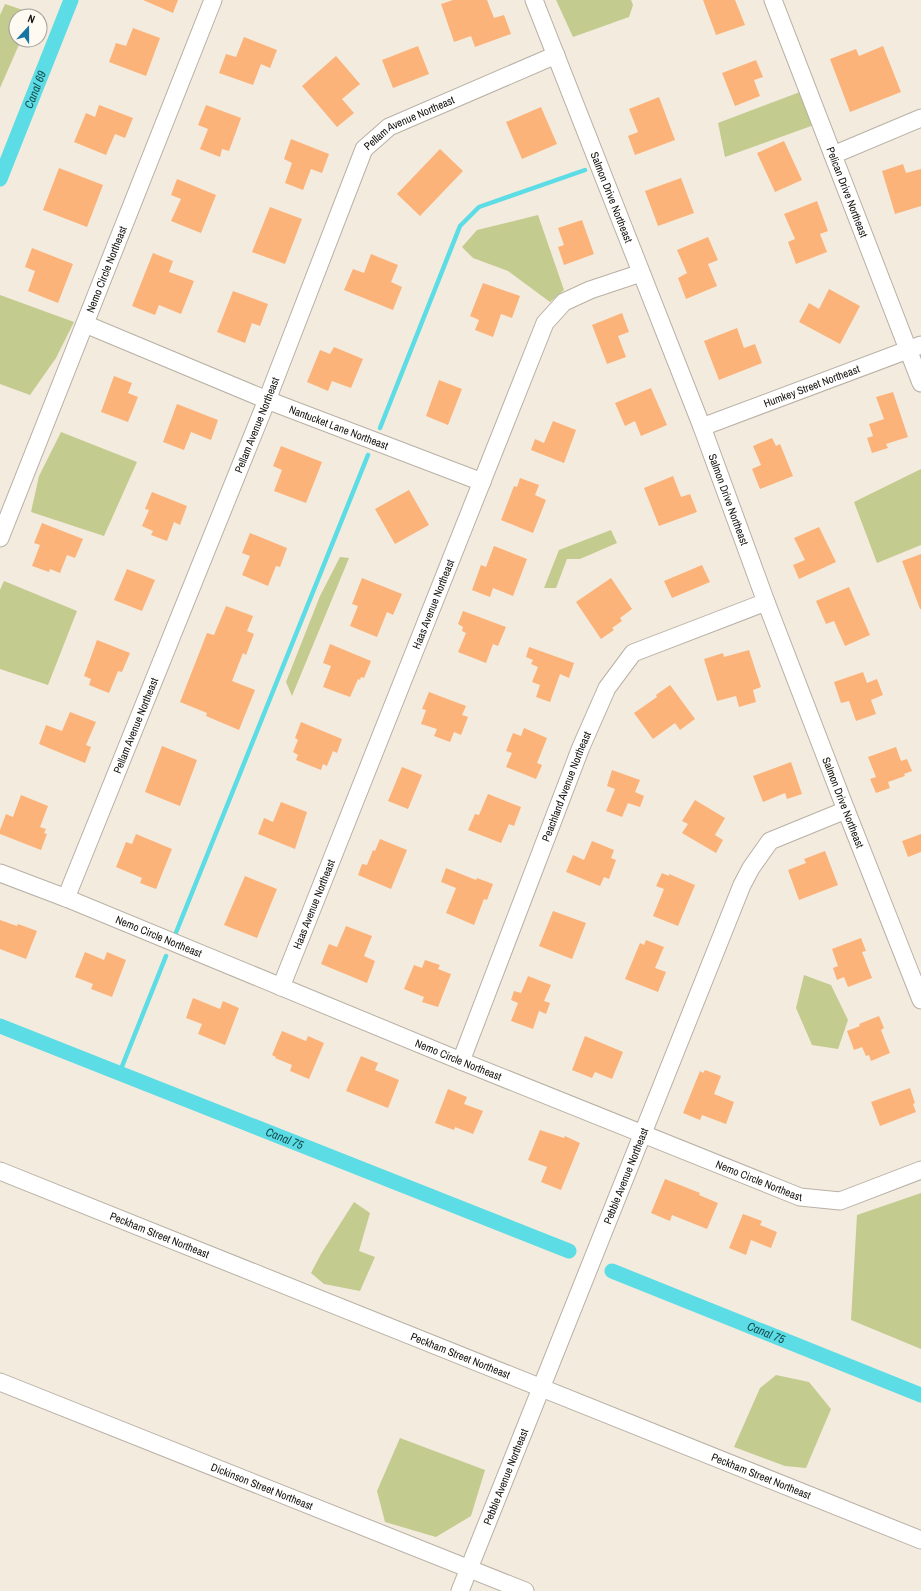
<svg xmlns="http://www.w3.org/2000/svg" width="921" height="1591" font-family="'Archivo Narrow',sans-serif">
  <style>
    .green { fill: #c3cb8e }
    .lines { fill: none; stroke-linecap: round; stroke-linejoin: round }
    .stream { stroke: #5cdce4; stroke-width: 4.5 }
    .canal { stroke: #5cdce4; stroke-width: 15 }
    .building { fill: #fbb379 }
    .minor-casing { stroke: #b8b0a4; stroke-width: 19 }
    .minor { stroke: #fff; stroke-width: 17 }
    .labels { text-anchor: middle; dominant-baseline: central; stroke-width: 3.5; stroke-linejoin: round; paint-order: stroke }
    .street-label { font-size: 11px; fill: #16130f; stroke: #fef9f1 }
    .water-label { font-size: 12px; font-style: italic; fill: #144d50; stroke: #fef9f1 }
  </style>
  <rect width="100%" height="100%" fill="#f4ebdf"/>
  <!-- green -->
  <path class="green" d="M556,0H631L633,5L629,17L573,37Z
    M5,4L29,12L28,16H16V40H21L0,88V15Z
    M800,92L814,125L725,157L718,123Z
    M538,215L564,290L550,302L508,271L473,258L462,247L477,230Z
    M0,295L74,322L56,358L30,395L0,384Z
    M61,432L137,462L104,536L31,512L39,476Z
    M921,469V545L877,563L854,502Z
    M611,530L617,543L580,559H567L556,588H544L559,550Z
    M340,557L349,558L292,696L286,682L320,596Z
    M4,581L77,611L48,685L0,669V590Z
    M804,975L831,985L848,1020L838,1049L812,1045L796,1008Z
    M921,1193V1349L851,1320L857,1215Z
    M354,1202L370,1213L359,1251L375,1257L360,1291L324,1284L311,1273L321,1254Z
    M776,1375L809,1382L831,1409L806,1468L785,1466L734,1447L760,1388Z
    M400,1438L485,1470L471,1516L436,1537L385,1522L377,1491Z"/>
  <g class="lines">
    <!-- stream -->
    <path class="stream" d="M380,428L460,226L479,207L585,170
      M175,935L368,455
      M119,1074L166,956"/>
    <!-- canal -->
    <g class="canal">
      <path id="s1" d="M0,179L71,0"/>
      <path id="s2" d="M0,1026L569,1251"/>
      <path id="s3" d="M612,1271L921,1395"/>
    </g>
  </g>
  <!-- building -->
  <path class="building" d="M143,0H178L173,13Z
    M453,0H487L494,18L504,15L511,34L475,47L471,36L454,42L441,4Z
    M703,0H735L745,25L716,35Z
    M133,28L160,38L146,76L109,62L116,43L126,46Z
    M244,37L277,50L270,68L261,64L253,85L219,73L226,54L236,57Z
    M418,46L429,74L393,88L382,60Z
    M883,46L901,92L850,112L830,59L856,49L859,56Z
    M336,56L360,84L342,99L354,113L337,127L302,86Z
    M756,60L763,77L754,80L760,96L735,106L722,73Z
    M659,97L675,140L635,155L628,136L638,132L629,109Z
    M99,105L133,118L125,138L115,134L106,155L74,142L86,113L95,117Z
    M206,105L241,118L229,151L222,149L220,157L200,149L208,129L198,125Z
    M541,107L557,144L522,159L506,122Z
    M291,139L329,154L322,173L311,169L303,190L285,183L292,163L284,159Z
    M784,141L802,180L775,192L757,153Z
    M440,149L463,171L420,216L397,194Z
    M903,164L906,173L921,169V206L895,214L882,171Z
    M59,168L103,185L87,227L43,210Z
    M681,178L694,213L658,226L645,191Z
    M177,179L216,195L201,233L171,221L181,199L171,195Z
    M817,201L828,231L820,234L827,252L796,264L788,242L795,239L784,214Z
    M270,207L302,219L285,264L252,252Z
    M582,220L594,254L564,265L558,247L564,245L558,228Z
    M708,237L718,260L708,264L717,286L686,299L678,278L687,273L677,250Z
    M32,248L73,264L58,303L28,291L35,271L25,267Z
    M153,253L173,261L169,272L194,281L181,314L159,305L155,315L132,306Z
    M371,254L398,265L391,282L402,287L393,310L344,290L353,269L364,273Z
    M483,283L520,296L512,318L501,314L493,337L475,330L479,320L470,316Z
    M829,289L860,306L840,344L799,322L809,303L819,309Z
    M233,291L268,304L260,326L252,323L245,343L217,332Z
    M622,313L629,332L618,336L626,357L607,364L592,325Z
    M737,328L744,348L755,344L762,363L719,380L704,341Z
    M334,347L363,359L351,388L332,381L328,391L307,382L320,350L330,354Z
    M114,376L132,383L128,393L138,397L128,422L101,412Z
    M439,380L462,389L448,425L426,416Z
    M651,388L667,425L641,436L635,421L625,426L615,403Z
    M893,392L908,437L886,444L888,448L872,453L867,438L873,436L869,424L884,419L876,397Z
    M177,404L218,420L211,440L191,432L184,450L163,442Z
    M553,421L576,430L564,463L531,450L535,439L544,443Z
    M772,438L776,446L780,444L793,476L760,489L752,469L761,465L753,446Z
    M281,446L322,462L306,503L274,491L282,470L273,466Z
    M673,476L681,497L690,494L697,512L659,526L644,488Z
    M520,478L539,485L535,495L546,500L533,533L501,520L514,486L517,487Z
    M409,490L429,525L395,544L375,509Z
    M152,492L187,506L180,525L174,522L167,541L151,535L153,531L142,526L149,510L145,509Z
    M42,523L83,539L75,558L67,555L60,573L50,569L49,572L32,566L40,545L34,543Z
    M819,527L836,562L799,579L793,565L805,560L794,538Z
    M250,533L287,548L280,567L276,566L268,586L242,575L250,556L242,553Z
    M494,546L527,559L513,596L493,588L490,597L472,590L481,565L486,567Z
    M921,554V609H920L902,561Z
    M702,565L710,582L672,598L664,581Z
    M127,569L155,580L142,611L114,600Z
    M362,578L402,594L393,615L387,612L377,637L350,626L358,606L352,604Z
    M611,578L632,609L620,618L622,621L612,628L614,630L601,639L576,602Z
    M849,587L870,635L845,646L834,621L826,624L816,601Z
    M226,606L253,616L247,631L254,634L246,655L243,653L232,681L255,690L239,730L206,716L207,713L180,702L207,633L214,635Z
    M463,611L506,627L498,646L493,644L486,663L458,652L466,633L462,631L463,627L458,624Z
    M97,640L130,653L122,672L118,671L109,693L89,685L91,679L84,676Z
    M330,644L371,661L364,678L361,677L360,680L358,679L350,697L323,687L331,666L323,663Z
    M529,647L574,663L569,678L560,674L550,702L536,697L540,685L532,682L538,667L531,664L533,660L526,657Z
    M749,650L761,687L753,690L756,702L739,707L736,696L717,701L704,659L723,653L724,657Z
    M863,672L867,683L877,679L883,695L871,700L876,714L856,721L849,701L841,703L834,682Z
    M670,685L695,719L680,730L675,723L653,739L634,713L657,697L656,695Z
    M429,692L466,706L462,715L468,717L461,735L454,732L450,742L434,736L437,729L421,724L426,710L422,709Z
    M70,712L96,722L86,745L91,747L85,763L39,744L46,725L62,731Z
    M301,722L342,739L337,753L333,751L327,766L323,764L321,770L296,760L298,755L293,752L298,740L295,738Z
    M524,728L547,738L537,763L542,765L536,779L506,767L512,753L506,751L513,733L521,736Z
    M162,746L197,760L180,806L145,792Z
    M896,747L901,761L907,759L912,771L904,774L905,776L888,782L890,788L876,793L870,779L876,777L868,757Z
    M791,762L802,794L787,799L785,793L763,802L753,776Z
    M402,767L422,775L408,809L388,801Z
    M612,770L640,780L635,792L644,796L640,807L628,803L622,817L606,811L615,789L607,786Z
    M488,794L521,807L514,826L509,824L501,843L468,830L475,814L479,815Z
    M21,795L48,806L40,827L46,829L44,833L47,834L41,850L0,834V830L6,814L13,817Z
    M695,800L725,818L715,835L723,840L716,853L682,833L688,824L682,821Z
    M281,802L307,812L295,849L258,834L264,818L273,822Z
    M136,834L172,849L156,889L140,883L142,878L116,867L126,842L132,844Z
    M921,834V852L908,857L902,841Z
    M380,839L407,850L391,889L358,875L362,864L367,865L373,850L375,851Z
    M592,841L614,850L611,858L616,860L609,879L604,877L600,886L566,872L573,855L584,860Z
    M825,851L838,885L799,900L788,870L806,863L804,859Z
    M446,868L476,880L477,878L493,884L487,900L484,899L474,925L446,913L456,888L441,882Z
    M662,873L669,876V874L695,885L678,926L653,916L664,889L656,886Z
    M245,876L277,889L257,938L224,925Z
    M553,911L586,923L572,959L539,946Z
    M0,920L17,926L18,924L37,931L26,959L0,949Z
    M346,926L372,936L364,956L375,961L367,983L321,964L329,944L337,947Z
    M861,938L866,951L862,952L872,978L848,987L844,977L837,980L833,968L838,966L832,949Z
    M646,940L664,947L655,968L666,972L658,992L625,979L640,943L644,945Z
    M85,952L104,960L107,952L126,960L112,997L91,989L93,984L75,977Z
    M425,960L440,965L438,969L451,974L438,1007L422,1002L424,997L404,989L414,965L422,968Z
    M528,976L551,985L544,1001L550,1003L546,1014L539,1011L533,1029L511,1021L518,1003L511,1000L514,991L521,993Z
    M193,998L220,1009L223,1001L239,1008L225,1045L198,1034L202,1024L186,1018Z
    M879,1016L884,1028L881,1030L890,1053L871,1061L869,1055L866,1056L862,1047L854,1050L847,1031L860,1026L859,1024Z
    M282,1031L306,1041L308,1036L324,1043L309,1079L290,1071L292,1065L275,1058L276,1057L272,1055Z
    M585,1036L623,1052L612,1079L595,1072L592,1078L572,1070Z
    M361,1056L378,1063L375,1070L399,1080L388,1108L346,1091Z
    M705,1070L721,1076L714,1094L734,1102L726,1124L702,1115L700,1120L683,1113L700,1071L703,1073Z
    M910,1088L915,1103L913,1104L916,1112L880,1126L871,1102Z
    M448,1089L467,1097L464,1104L483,1111L473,1134L455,1127L454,1130L435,1123Z
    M540,1130L564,1138L565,1136L580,1143L561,1190L541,1182L547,1167L528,1160Z
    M665,1179L700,1193L699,1195L718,1203L707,1229L672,1215L670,1221L651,1213Z
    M743,1214L762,1221L760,1225L777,1232L771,1248L751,1240L746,1255L729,1248Z"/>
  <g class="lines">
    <defs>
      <g id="minor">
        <path id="s4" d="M534,0L702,427L766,602L846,810L921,1000"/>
        <path id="s5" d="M773,0L921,383"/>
        <path d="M833,155L921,118"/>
        <path id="s6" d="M85,324L267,400L482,482"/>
        <path id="s7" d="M702,427L921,345"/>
        <path id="s8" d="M0,538L213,0"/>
        <path id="s9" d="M0,873L66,898L461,1061L800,1197L840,1201L921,1170"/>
        <path id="s10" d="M66,898L267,400L364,149L389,127L556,55"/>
        <path id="s11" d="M281,987L545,323L564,302L590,290L641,273"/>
        <path id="s12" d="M461,1061L581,747L607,688L633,653L766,602"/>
        <path id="s13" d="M0,1171L921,1540"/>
        <path id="s14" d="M0,1382L525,1591"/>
        <path id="s15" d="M460,1591L742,885L751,868L770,841L846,810"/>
      </g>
    </defs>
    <!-- minor casing -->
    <use href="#minor" class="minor-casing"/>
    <!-- minor -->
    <use href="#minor" class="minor"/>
  </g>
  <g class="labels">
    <!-- street labels -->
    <g class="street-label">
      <text stroke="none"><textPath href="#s10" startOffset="859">Pellam Avenue Northeast</textPath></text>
      <text stroke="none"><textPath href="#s5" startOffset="206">Pelican Drive Northeast</textPath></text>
      <text stroke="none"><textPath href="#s4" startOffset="212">Salmon Drive Northeast</textPath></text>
      <text stroke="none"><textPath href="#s8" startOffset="289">Nemo Circle Northeast</textPath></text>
      <text stroke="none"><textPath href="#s7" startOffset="117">Humkey Street Northeast</textPath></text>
      <text stroke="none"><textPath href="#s10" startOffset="510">Pellam Avenue Northeast</textPath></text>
      <text stroke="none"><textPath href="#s6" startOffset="274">Nantucket Lane Northeast</textPath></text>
      <text stroke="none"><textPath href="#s4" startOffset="536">Salmon Drive Northeast</textPath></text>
      <text stroke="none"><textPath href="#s11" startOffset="412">Haas Avenue Northeast</textPath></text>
      <text stroke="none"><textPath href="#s10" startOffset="186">Pellam Avenue Northeast</textPath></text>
      <text stroke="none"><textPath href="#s12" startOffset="294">Peachland Avenue Northeast</textPath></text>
      <text stroke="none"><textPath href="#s4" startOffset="860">Salmon Drive Northeast</textPath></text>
      <text stroke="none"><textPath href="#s11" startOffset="89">Haas Avenue Northeast</textPath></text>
      <text stroke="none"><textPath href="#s9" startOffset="171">Nemo Circle Northeast</textPath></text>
      <text stroke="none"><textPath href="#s9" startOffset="495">Nemo Circle Northeast</textPath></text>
      <text stroke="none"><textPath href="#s15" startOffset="447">Pebble Avenue Northeast</textPath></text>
      <text stroke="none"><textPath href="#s9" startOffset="819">Nemo Circle Northeast</textPath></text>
      <text stroke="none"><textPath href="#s13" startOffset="172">Peckham Street Northeast</textPath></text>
      <text stroke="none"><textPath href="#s13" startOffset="496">Peckham Street Northeast</textPath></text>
      <text stroke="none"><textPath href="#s13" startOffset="820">Peckham Street Northeast</textPath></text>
      <text stroke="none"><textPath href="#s15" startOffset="123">Pebble Avenue Northeast</textPath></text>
      <text stroke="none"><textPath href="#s14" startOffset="282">Dickinson Street Northeast</textPath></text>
    </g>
    <!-- water labels -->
    <g class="water-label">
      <text stroke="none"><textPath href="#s1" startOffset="96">Canal 69</textPath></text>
      <text stroke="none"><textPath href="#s2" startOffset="306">Canal 75</textPath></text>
      <text stroke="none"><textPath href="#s3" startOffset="166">Canal 75</textPath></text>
    </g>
  </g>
  <!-- north arrow -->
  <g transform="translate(28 28) rotate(21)"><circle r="19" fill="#fef9f1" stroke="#a19d97"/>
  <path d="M0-3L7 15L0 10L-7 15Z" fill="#1775a3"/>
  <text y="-6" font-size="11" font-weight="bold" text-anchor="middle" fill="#16130f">N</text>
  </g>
</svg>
